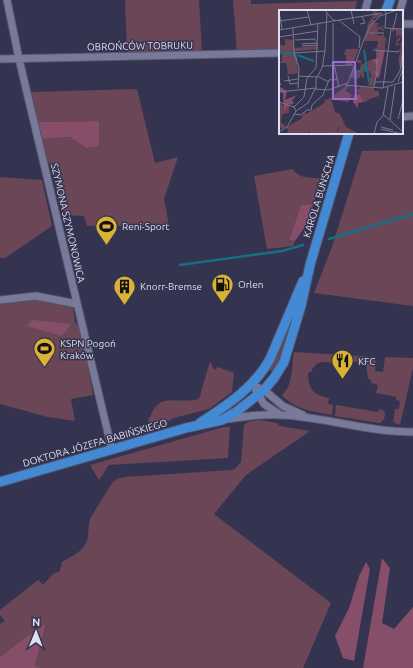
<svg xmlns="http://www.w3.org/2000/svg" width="413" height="668" font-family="Ubuntu,sans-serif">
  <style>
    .green { fill: #6b4657 }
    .forest { fill: #874e69 }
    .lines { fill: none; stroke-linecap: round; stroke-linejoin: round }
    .stream { stroke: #176f83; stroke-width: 2.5 }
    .minor-casing { stroke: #525269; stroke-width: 9 }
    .major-casing { stroke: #525269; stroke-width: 11 }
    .minor { stroke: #797999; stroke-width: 7 }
    .major { stroke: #4389d3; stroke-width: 9 }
    .labels { text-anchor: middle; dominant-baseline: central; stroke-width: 3; stroke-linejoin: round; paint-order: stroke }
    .street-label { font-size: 10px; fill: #dedff0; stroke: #343450 }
    .poi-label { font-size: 10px; fill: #dedff0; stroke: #343450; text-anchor: start }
    .inset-river { fill: none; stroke: #176f83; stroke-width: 2 }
    .inset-road { fill: none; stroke: #787890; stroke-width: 1 }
    .view { fill: #9e6bd0; fill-opacity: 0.15; stroke: #9e6bd0; stroke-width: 2 }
    .inset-edge { fill: none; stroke: #dedff0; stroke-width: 2 }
  </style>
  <rect width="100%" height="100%" fill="#343450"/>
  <!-- green -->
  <path class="green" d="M125,0H199L202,52L127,53Z
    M233,0H251V4L357,1L355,11H280V51L237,52Z
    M137,89L155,163L178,157L164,199L169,225L87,226L84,216L62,215L58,180L47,160L42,139L70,137L86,148L99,121L38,122L31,92Z
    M413,150V306L314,293L332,247L362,151Z
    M293,169C298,179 313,178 322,178L313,205H301L289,240L295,241L293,246L267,249L254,176Z
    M0,177L42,180L52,226L5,258H0Z
    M34,299L73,307L75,322L79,326L84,342L93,395L71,399L75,421L48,417L0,404V302Z
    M297,305L280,361L273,372L268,369Z
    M294,352L376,357L375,371L383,372L385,357L413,358V368L400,425L393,422L395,409H399L400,401L396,400V397L376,393L378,385L371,383V380L368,379L366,363L345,360L344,362L342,364C329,362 316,358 311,372L308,373C308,388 313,395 329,398L328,404L333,405L332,415C315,412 293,409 282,395C294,383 291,368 294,352Z
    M210,361L214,370L218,367L234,373L232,392L209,409L174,418L158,427L151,429L148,418H150C158,390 179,405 199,399Z
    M336,405L378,412L379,409L383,410L385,413C385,417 384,422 379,423L335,416Z
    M259,420L277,423L279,426L310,431L246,475L214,514L331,603L303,668H42L35,666L46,625L23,639L0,657V624L5,621L0,615V610L38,580L43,585L53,574L60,571L62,562C73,555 86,551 88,536C89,530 88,523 91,517L112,483L117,479L125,477L231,470L235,469L241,462L244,425L248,422Z
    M224,427H230L228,458L109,465L99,480L90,465Z"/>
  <!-- forest -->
  <path class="forest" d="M99,121V146L86,148L70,137L42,139L38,122Z
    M301,205H313L307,224L295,241L289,240Z
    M32,320L71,324L62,336L27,326Z
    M382,558L390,568L382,623L394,629L413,607V668H363Z
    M366,562L370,569L354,661L343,658L335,636L349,608L359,576Z
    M46,624L35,666L42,668H0V657L23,639Z"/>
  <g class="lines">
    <!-- stream -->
    <path class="stream" d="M329,239L413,214
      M180,265L282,251L303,245"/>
    <defs>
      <path id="minor" d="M7,0L19,59L112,450
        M365,11L368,0
        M400,11L403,0
        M402,24H413
        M0,59L280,53
        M402,117L413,116
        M0,300L36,296L77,304
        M252,385L264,390L283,406L303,415
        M256,391L264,404L279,414
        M228,419C255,414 282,413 310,418C344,423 378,432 413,432"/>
      <path id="major" d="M386,11L390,0
        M200,423C227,405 254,388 270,359L303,281
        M0,482L186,428L222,420L236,412L264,390L274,378L284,362L301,306L310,265L349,133"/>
    </defs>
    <!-- minor casing -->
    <use href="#minor" class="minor-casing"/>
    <!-- major casing -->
    <use href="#major" class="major-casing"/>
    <!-- minor -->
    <use href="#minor" class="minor"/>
    <!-- major -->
    <use href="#major" class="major"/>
  </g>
  <!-- icons -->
  <defs>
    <symbol id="stadium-pin" viewBox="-11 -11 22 30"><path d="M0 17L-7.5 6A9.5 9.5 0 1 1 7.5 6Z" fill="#dab333" stroke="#343450"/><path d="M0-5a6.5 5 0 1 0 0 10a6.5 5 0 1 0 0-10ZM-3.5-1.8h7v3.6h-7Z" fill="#111"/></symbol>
    <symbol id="fuel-pin" viewBox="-11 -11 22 30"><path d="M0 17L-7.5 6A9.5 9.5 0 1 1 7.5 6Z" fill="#dab333" stroke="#343450"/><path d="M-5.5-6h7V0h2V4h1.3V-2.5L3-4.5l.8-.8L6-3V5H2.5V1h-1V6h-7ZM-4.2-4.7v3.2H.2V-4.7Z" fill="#111"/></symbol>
    <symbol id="building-pin" viewBox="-11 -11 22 30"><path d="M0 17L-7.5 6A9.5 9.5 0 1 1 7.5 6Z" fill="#dab333" stroke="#343450"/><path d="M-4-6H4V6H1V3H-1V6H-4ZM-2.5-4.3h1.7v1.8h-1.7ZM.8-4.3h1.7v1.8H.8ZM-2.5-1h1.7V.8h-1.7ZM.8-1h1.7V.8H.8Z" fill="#111"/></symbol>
    <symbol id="restaurant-pin" viewBox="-11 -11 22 30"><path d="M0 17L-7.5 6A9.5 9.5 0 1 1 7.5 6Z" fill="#dab333" stroke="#343450"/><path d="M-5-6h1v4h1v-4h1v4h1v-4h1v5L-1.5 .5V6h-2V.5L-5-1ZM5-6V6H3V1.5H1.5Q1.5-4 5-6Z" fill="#111"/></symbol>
  </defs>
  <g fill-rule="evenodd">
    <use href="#stadium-pin" x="94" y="214" width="25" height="34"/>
    <use href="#fuel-pin" x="210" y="272" width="25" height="34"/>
    <use href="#building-pin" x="112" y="274" width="25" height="34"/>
    <use href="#stadium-pin" x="32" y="336" width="25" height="34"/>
    <use href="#restaurant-pin" x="330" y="348" width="25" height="34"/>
  </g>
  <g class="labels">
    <!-- street labels -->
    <g class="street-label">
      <text transform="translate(140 46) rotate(-1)">OBROŃCÓW TOBRUKU</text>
      <text transform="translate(319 196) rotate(-73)">KAROLA BUNSCHA</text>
      <text transform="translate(68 223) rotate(77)">SZYMONA SZYMONOWICA</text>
      <text transform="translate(95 443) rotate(-16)">DOKTORA JÓZEFA BABIŃSKIEGO</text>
    </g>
    <!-- poi labels -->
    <g class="poi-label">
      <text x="122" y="226">Reni-Sport</text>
      <text x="238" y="284">Orlen</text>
      <text x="140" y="286">Knorr-Bremse</text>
      <text x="60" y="343">KSPN Pogoń<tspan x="60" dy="12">Kraków</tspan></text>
      <text x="358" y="361">KFC</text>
    </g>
  </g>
  <!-- overview -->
  <g transform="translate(279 10)">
    <rect width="124" height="124" fill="#343450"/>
    <path d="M99,0L98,4H103L95,9L94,7L96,13H100L97,18L106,15L102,18L105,19L104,22V20L99,19V22H104L95,23V24L103,26L104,23L109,33L106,30V40L94,39L98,38L99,31H85L89,14L95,5L93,1H97L96,4ZM113,19H122L124,21L121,30L118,33L122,34L123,29V58L119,55L122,54L119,53L121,42L118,40H121L122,36L120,34L118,37L117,34L118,29L121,27L119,24L117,28V20L113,22ZM6,29L15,30V38L39,36V39L0,43V34L6,36ZM67,39H80L75,51H68L73,52V55H67V45H65ZM13,43L17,45L19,63L6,65L9,63L7,53H0L3,51V44ZM78,50H82L83,55L87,52L88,57L89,58L88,52L92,50L97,53L99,56L95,57L98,59L95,76L89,75L92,65L89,60V63L85,61V67L83,68L82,63L81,68H71L74,60H81L82,53H78ZM68,75L71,76L66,80L73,85L69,92L52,89L56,102L61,104L67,117L78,123H60L59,116L58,123L31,124V121L28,124H9L8,117L22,109L25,102L27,104L41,96L46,92L45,90L52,88ZM78,76L95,78V81H100V86L84,91L78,81L81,77ZM0,92L4,95V101L5,95H10V103L3,104L2,112L7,117L3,119L0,116Z" fill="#6b4657"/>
    <path d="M106,40L100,68L98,67L94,62L99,59L94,57L99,56L92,50L99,48V41ZM0,71L5,76L2,74L1,77L8,81L6,90L18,85L13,90L15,94L5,95L9,96L5,101L4,83L0,81ZM75,83L76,86L80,84L84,91L92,89L85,92L79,93V98L74,92Z" fill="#874e69"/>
    <path class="inset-river" d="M85,40L90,72M0,43H15L18,50M18,45L35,51M73,65L87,57"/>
    <path class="inset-road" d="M28,0L32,15M72,0L75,14M105,0L107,3L106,18M0,1L3,19M48,3L54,10L62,11M0,11L30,7M62,12L81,27L80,38M54,13V50L60,77M81,14L86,13L83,6M14,18L15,43L20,58L19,78M106,18L124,19M114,19L118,3M0,20L103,3M90,23H105M0,27L39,21M16,30L36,29V31M84,32L91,16L101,6L118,0M23,34L39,33M23,36L39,35M94,40L120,42M15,43L46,41M44,56L74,55M9,66L11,74L19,73M19,66L38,67M38,66L50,72M5,71L19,69M96,72H114L121,61L123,45M119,72L124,58M66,75L103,78L124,72M95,77L98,62V39M104,78L112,19M37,79V69L43,58L46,41L48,3L46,0M0,82L37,78M0,92L15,97L17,101M15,97L25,87L28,68L37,58L39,13M15,104L22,105L28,100H32L33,95L44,85L50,70L58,69M105,105L124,122M119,109L124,90M111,110L116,76M102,117L114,120M102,119L123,124M0,122L8,117L17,101L29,93L36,79L49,80L69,73L84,32M38,124L61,123M95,124L98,112L104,106L109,77"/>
    <path class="view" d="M54,52H76L77,89H54Z"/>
    <rect width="124" height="124" class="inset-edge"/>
  </g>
  <!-- north arrow -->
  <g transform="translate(36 632) rotate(1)" stroke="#343450" stroke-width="3" paint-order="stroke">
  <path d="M0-3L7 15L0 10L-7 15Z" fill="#dedff0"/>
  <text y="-6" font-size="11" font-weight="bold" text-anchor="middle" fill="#dedff0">N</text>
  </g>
</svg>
